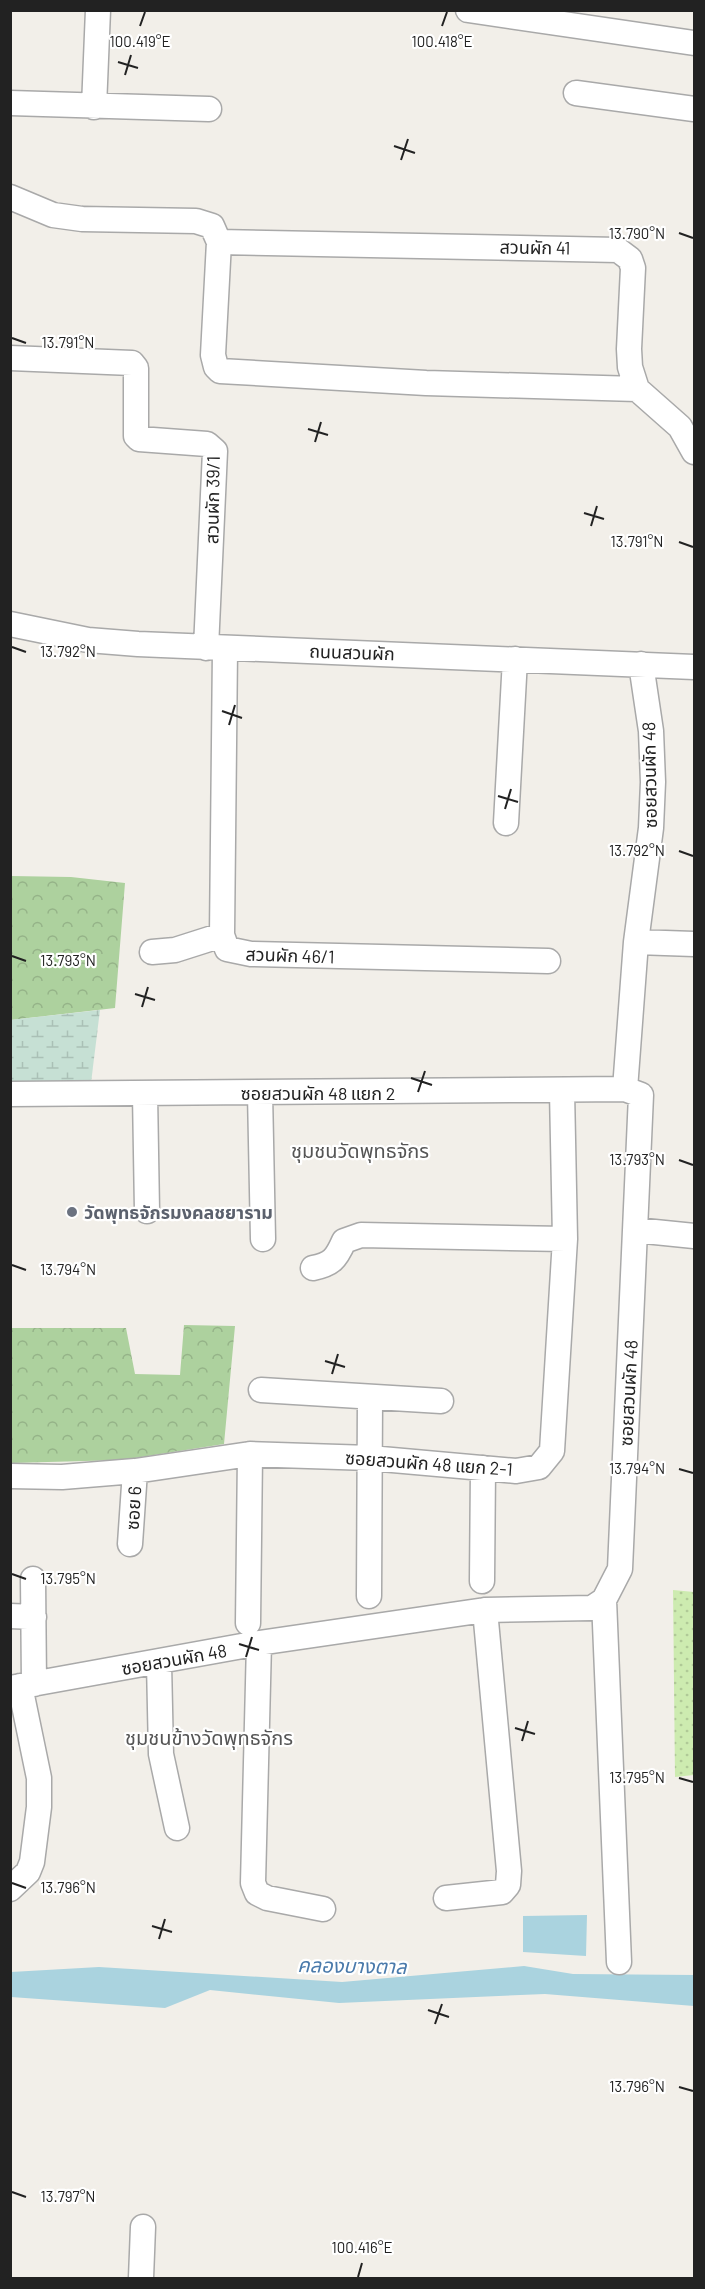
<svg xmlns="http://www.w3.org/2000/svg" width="705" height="2289" font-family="Barlow,'Noto Sans Thai',sans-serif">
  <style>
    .forest { fill: url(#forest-crowns) }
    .wetland { fill: url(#wetland-marsh) }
    .garden { fill: url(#garden-dots) }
    .water { fill: #aad3df }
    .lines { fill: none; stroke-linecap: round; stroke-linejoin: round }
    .minor-casing { stroke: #a9a9a9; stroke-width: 27 }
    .minor { stroke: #fff; stroke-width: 24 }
    .ticks { fill: none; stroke: #222; stroke-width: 2 }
    .worship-dot { fill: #6b7280; stroke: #fff; stroke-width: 2 }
    .labels { text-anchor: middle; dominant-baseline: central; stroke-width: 4.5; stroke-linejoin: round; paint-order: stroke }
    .street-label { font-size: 18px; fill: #222; stroke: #fff }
    .worship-label { font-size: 18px; font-weight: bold; fill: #5b616d; stroke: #fff; text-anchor: start }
    .neighbourhood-label { font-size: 20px; fill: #555; stroke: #fff }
    .water-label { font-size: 20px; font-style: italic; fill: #4a7aab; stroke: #fff }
    .ticks-label { font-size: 15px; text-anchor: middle; fill: #222; stroke: #fff; stroke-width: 4.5; stroke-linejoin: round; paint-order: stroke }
  </style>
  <defs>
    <pattern id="forest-crowns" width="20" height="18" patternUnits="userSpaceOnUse" patternTransform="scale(1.5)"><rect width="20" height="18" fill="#add19e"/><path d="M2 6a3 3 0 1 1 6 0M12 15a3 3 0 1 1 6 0" fill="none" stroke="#95b388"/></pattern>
    <pattern id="wetland-marsh" width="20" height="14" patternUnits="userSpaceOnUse" patternTransform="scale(1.5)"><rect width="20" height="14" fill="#c6e0d4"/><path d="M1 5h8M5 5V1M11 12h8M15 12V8" fill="none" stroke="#aac0b6"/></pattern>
    <pattern id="garden-dots" width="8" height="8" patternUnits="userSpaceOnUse" patternTransform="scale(1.5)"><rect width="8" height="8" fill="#cdebb0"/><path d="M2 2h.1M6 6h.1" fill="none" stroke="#b0c997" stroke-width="1.8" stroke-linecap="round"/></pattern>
  </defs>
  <rect width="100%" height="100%" fill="#f2efe9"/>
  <!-- forest -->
  <path class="forest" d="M11,876L71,877L125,883L115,1008L11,1020Z
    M184,1325L235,1326L224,1444L122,1460L11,1463V1328H126L135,1374L180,1375Z"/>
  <!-- wetland -->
  <path class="wetland" d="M100,1010L91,1083L11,1084L10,1020Z"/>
  <!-- garden -->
  <path class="garden" d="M673,1590L694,1592V1775L675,1777Z"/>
  <!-- water -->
  <path class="water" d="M587,1915L586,1956L523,1952V1916Z
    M524,1966L573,1974L694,1975V2006L545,1994L339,2003L210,1990L165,2008L11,1997V1972L99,1967L342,1982Z"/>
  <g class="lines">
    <defs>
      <path id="minor" d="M468,10L694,43
        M576,93L694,109
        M10,103L209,109
        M94,107L98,10
        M10,197L53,215L82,219L196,221L212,226L219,242L213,355L216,367L220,371L426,383L637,389
        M219,242L618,250L630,259L633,268L629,349L630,367L637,389L680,427L694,452
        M10,358L132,363L136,368V436L139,439L207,444L215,451L206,648
        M10,624L88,640L138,644L694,667
        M225,649L222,935L227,949L251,954L548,961
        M506,823L515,659
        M636,942L694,944
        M152,952L175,950L222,935
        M260,1093L263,1239
        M10,1094L625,1089
        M145,1094L147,1211
        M635,1230L694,1236
        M313,1268C332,1264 336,1259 344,1241L361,1235L565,1239
        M261,1390L441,1401
        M10,1476L62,1477L135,1471L250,1454L370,1458L516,1471L539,1467L552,1451L565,1239L562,1091
        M130,1544L135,1471
        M33,1579L34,1684
        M482,1581L483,1468
        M369,1596L370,1398
        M604,1600L619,1962
        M10,1616L34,1617
        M248,1623L250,1454
        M259,1643L253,1883L257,1893L267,1898L323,1909
        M159,1663L161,1754L177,1828
        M10,1688L259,1643L485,1610L592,1608L604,1600L620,1569L641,1095L625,1089L636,942L651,828L653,782L651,731L641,664
        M10,1889L28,1872L32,1862L39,1807V1778L20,1686
        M446,1898L502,1892L508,1885L509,1871L485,1610
        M141,2278L143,2227"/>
    </defs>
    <!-- minor casing -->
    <use href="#minor" class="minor-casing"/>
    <!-- minor -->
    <use href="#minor" class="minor"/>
  </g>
  <!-- ticks -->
  <path class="ticks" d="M140,26L145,12M442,26L447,12M118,62L138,68M125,75L131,55M394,146L415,153M401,160L408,139M679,233L693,238M12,338L26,343M308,429L328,435M315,442L321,422M584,513L604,519M591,526L597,506M679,542L693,547M12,647L26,652M222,711L242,718M229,725L235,705M498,796L518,802M505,809L511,789M679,851L693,856M12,956L26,961M135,994L155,1000M142,1007L148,987M411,1078L432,1085M418,1092L425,1071M679,1160L693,1165M12,1265L26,1270M325,1361L345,1367M332,1374L338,1354M679,1469L693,1473M12,1574L26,1579M239,1644L259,1650M246,1657L252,1637M515,1728L535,1734M522,1741L528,1721M679,1778L693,1782M12,1883L26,1888M152,1926L172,1932M159,1939L165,1919M428,2010L449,2017M435,2024L442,2004M679,2087L693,2091M12,2192L26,2197M358,2277L362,2263"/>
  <!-- markers -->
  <circle class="worship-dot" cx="72" cy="1212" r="6"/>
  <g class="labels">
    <!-- street labels -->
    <g class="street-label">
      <text transform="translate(535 247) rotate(1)">สวนผัก 41</text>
      <text transform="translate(212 500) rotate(-89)">สวนผัก 39/1</text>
      <text transform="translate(352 652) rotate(2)">ถนนสวนผัก</text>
      <text transform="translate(649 775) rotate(-91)">ซอยสวนผัก 48</text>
      <text transform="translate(290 955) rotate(2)">สวนผัก 46/1</text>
      <text x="318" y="1093">ซอยสวนผัก 48 แยก 2</text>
      <text transform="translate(628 1393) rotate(-87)">ซอยสวนผัก 48</text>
      <text transform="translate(429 1463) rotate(4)">ซอยสวนผัก 48 แยก 2-1</text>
      <text transform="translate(133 1508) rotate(-86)">ซอย 6</text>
      <text transform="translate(174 1659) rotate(-10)">ซอยสวนผัก 48</text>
    </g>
    <!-- worship labels -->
    <g class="worship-label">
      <text x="84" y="1212">วัดพุทธจักรมงคลชยาราม</text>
    </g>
    <!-- neighbourhood labels -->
    <g class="neighbourhood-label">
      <text x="360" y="1150">ชุมชนวัดพุทธจักร</text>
      <text x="209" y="1737">ชุมชนข้างวัดพุทธจักร</text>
    </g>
    <!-- water labels -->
    <g class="water-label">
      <text transform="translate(352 1965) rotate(1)">คลองบางตาล</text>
    </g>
  </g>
  <g class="ticks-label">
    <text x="140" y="47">100.419°E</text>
    <text x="442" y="47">100.418°E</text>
    <text x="637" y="239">13.790°N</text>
    <text x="68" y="348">13.791°N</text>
    <text x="637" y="547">13.791°N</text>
    <text x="68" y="657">13.792°N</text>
    <text x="637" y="856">13.792°N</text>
    <text x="68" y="966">13.793°N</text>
    <text x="637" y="1165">13.793°N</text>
    <text x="68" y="1275">13.794°N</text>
    <text x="637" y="1474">13.794°N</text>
    <text x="68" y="1584">13.795°N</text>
    <text x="637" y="1783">13.795°N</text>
    <text x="68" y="1893">13.796°N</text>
    <text x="637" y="2092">13.796°N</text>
    <text x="68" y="2202">13.797°N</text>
    <text x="362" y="2253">100.416°E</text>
  </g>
  <!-- border -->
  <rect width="705" height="2289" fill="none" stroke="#222222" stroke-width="24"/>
</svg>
